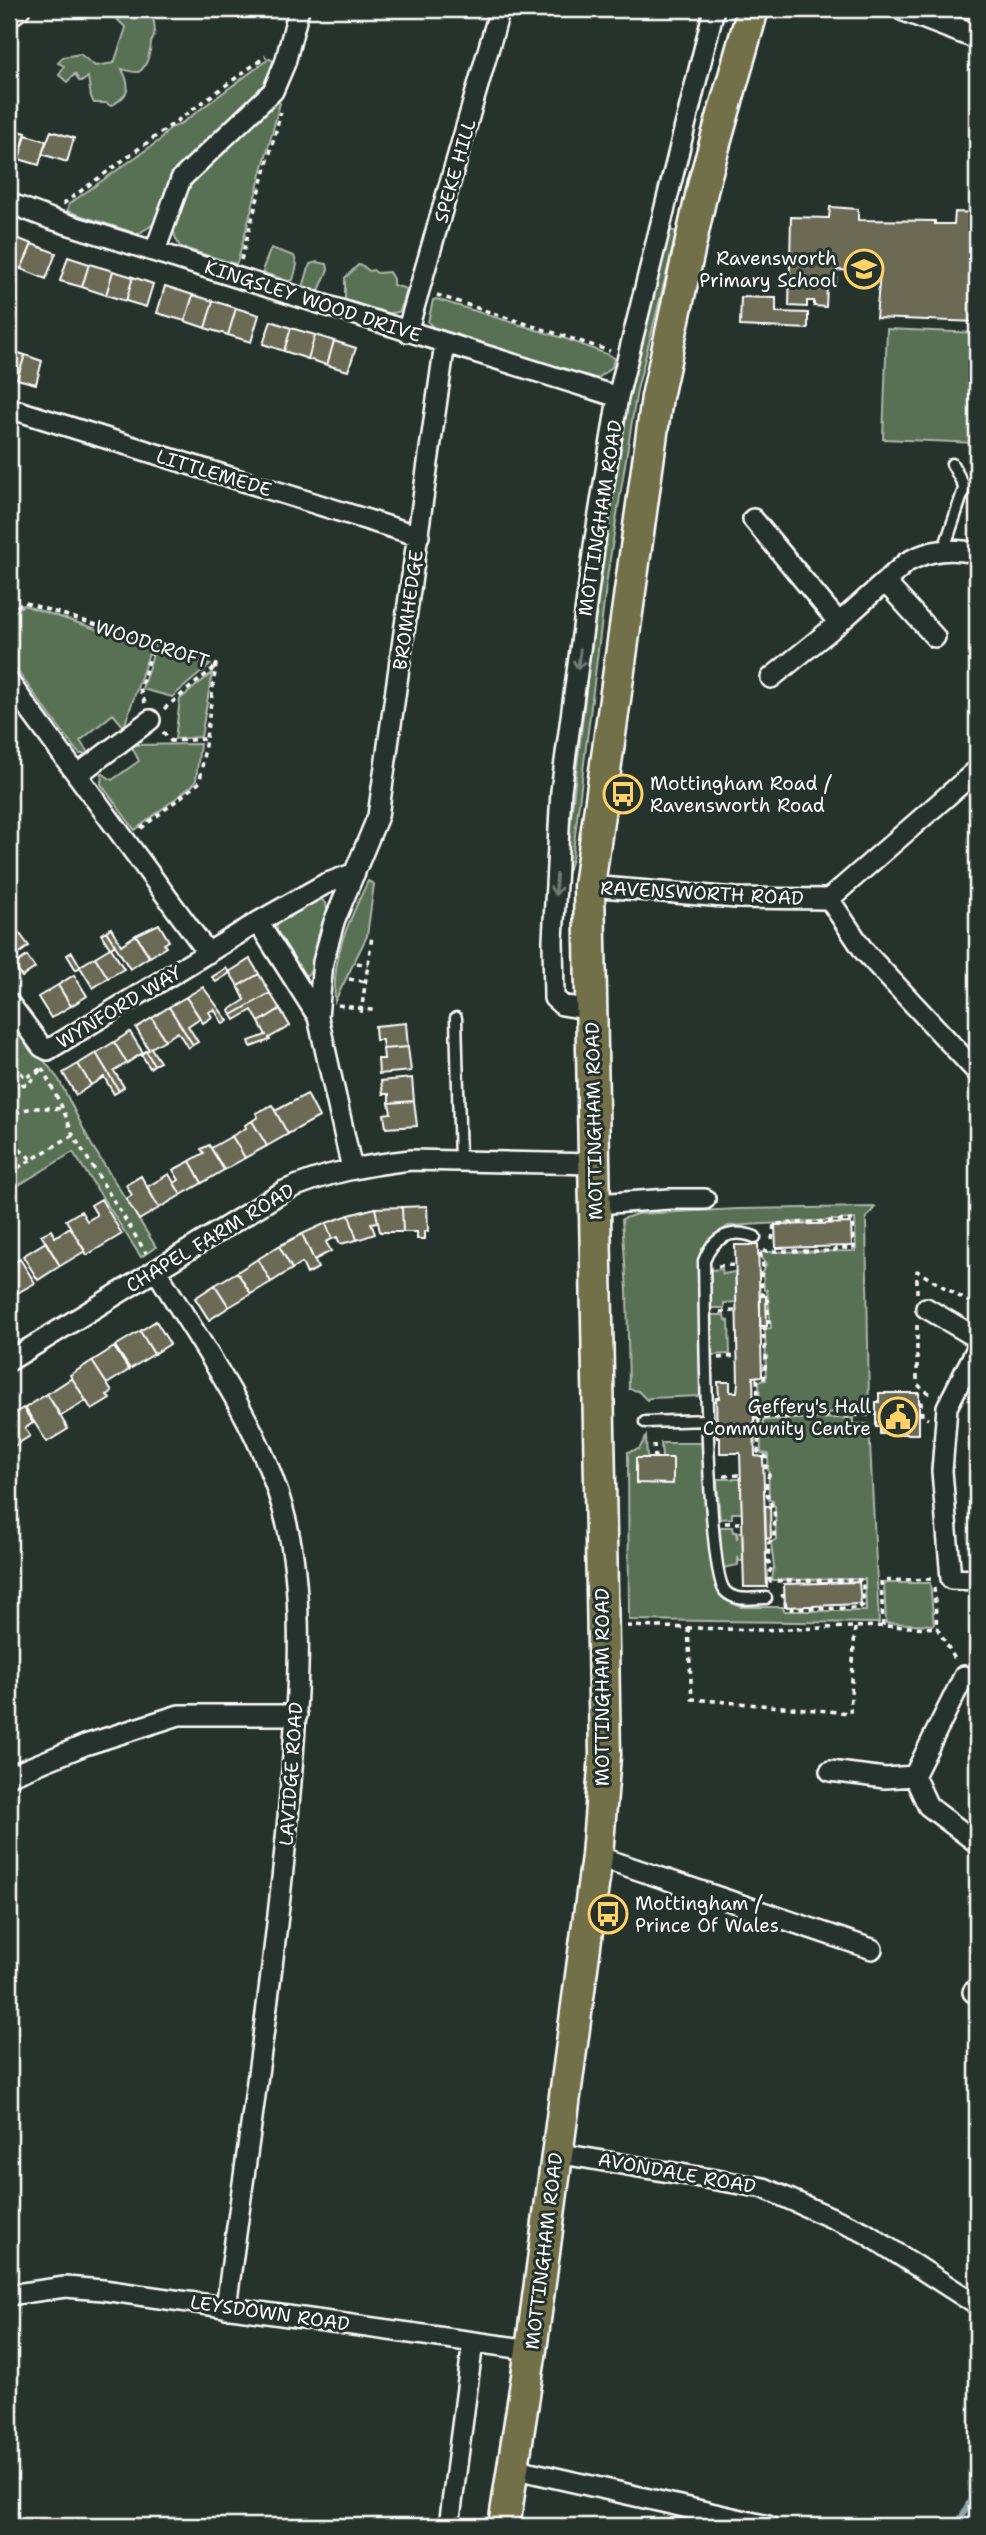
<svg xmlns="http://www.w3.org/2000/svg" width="986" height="2535" font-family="'Shantell Sans',sans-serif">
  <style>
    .green { fill: #596f53; stroke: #acb7a9; stroke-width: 2 }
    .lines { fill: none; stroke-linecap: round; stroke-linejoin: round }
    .stream { stroke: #8fa4a5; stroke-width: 6 }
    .building { fill: #6b6a55; stroke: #fff; stroke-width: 2 }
    .service-casing { stroke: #fff; stroke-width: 15 }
    .minor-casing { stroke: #fff; stroke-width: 24 }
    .tertiary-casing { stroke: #fff; stroke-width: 28 }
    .primary-casing { stroke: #fff; stroke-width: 35 }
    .path { stroke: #fff; stroke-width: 3.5; stroke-dasharray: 5 5; stroke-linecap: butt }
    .service { stroke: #26332d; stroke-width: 10 }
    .minor { stroke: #26332d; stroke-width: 19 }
    .tertiary { stroke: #26332d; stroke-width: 23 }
    .primary { stroke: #726f4a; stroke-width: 30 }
    .oneway { stroke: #727a76 }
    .labels { text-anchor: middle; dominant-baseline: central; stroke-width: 6; stroke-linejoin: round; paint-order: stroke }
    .street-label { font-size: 19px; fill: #fff; stroke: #26332d }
    .poi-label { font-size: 19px; fill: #fff; stroke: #26332d; text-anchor: end }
  </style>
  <rect width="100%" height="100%" fill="#26332d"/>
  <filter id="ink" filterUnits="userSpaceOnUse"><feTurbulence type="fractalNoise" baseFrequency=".0143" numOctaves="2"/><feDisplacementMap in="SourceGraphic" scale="14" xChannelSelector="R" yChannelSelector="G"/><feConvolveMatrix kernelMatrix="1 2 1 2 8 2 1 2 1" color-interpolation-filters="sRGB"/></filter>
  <g filter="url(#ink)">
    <!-- green -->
    <path class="green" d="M119,9H128L153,18C155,25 156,36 151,42C151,50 147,66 140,71C137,74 127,70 122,69C132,89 129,95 111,106L106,103H94L91,97L88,77L83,81H79L75,74L67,82L59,75L64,66L58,63L63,57L80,54L95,66L114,63L126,28L116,18V14Z
      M270,58L273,61L266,82L254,98L173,175L155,223L138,234L67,211L69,204L160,140L170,128L179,125Z
      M277,101L280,103L238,260L236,264L180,247C178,242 174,237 174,232C170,181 248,134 277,101Z
      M670,230L677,232L637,390L608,571L572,859L567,875L564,876L590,657L624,420L646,310Z
      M271,248L294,256L297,265L293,280L288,281L264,273L263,268Z
      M317,262L327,264L328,269L319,291L305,288L304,284L310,264Z
      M358,265L363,266L369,271L373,270L377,273L389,272L393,279V285L407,289L400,311C389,317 357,308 345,301V278Z
      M436,299L566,339L609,355L614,358L612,367L597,379L433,327L428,322L433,300Z
      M887,329L977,333V443L883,439Z
      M23,605L151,647L124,727L113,714L80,741L89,754H80L76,750L9,660V616Z
      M155,648L210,665L172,697L142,689Z
      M212,673L201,737L175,739L180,699Z
      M200,744L196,780L193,785L135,830L101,784L102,773L112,780L139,761L131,745Z
      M368,881L374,884L367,936L335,1001C332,954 348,923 368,881Z
      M318,897L326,903L327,910L315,944L312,970L307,975L301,976C290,958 271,939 278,917Z
      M9,1015L59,1080L91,1144L156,1247L141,1257L73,1152L9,1191Z
      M875,1207L866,1218L869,1407H854L853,1412L764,1415V1410H760L759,1381L766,1380L765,1329L771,1328L767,1290H764L763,1272L766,1264L761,1258V1252L856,1251L855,1219L728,1226L707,1241L699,1259L701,1396L649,1398L647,1400L638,1391L629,1389L627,1290L622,1219L637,1214L738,1209Z
      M722,1269L723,1274L735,1272L736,1302L724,1303V1308H711L710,1270Z
      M711,1315H724L725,1320L729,1321L730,1354L712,1355Z
      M853,1418V1424H869L879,1623L629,1620L628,1452L639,1449L646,1437L647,1458H636V1483H673V1459L662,1458L661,1443H703L712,1570L720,1592L728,1601L741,1607H783L784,1611H866L865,1579L772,1580L774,1567L771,1543L776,1539L775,1506L773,1505V1501L769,1500L768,1454L761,1453L760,1425L763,1424V1420Z
      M717,1479H740L741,1482L742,1513H732V1518L720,1519Z
      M720,1527H732L733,1532H736L737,1539L738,1532H742L743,1561H740L738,1558V1565L723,1568Z
      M884,1583H930L934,1625L886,1623Z"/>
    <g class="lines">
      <!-- stream -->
      <path class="stream" d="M957,2526L977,2488"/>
    </g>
    <!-- building -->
    <path class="building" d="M9,128L26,133L19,157L9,154Z
      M51,131L74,138L67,162L42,154Z
      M26,135L46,141L39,165L19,159Z
      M830,207L858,209V220L935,221V224H954L955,212L977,213V322L876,318L880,272L837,270L836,282L814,281V287H827L826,307L814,306V301H807V307L789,306L791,217L829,218Z
      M9,235L32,244L21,269L9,264Z
      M32,244L56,253L46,279L21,269Z
      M68,257L89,264L82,287L60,281Z
      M89,264L113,271L106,295L82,287Z
      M113,271L133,277L126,301L106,295Z
      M133,277L153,284L146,307L126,301Z
      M165,286L193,295L185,321L157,313Z
      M193,295L213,301L205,328L185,321Z
      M741,297L776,298V312L808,313V329L740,326Z
      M213,301L236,308L228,335L205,328Z
      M236,308L259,315L251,342L228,335Z
      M271,321L291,328L284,351L263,344Z
      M291,328L315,335L308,359L284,351Z
      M315,335L334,341L327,365L308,359Z
      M334,341L356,348L348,371L327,365Z
      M9,350L25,355L17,379L9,376Z
      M25,355L42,361L36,384L17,379Z
      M159,924L169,941L164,944L166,947L150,957L136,935Z
      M111,928L121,945L136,935L149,957L130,969L106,931Z
      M17,930L29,946L9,961V936Z
      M106,931L115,945L111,948L124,969L108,978L95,957L110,948L101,934Z
      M72,952L80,966L95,957L108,978L93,988L80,967L76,970L67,955Z
      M27,956L35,968L22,977L14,965Z
      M250,959L259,974L238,986L230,973L216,982L212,977L226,968L229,972Z
      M259,974L270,993L232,1015L229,1010L245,1000L238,986Z
      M74,975L87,996L71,1006L58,985Z
      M58,985L71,1006L51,1018L38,997Z
      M203,987L228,1021L223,1024L214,1009L209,1012L212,1017L203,1023L186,997Z
      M270,993L280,1009L259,1022L252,1010L235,1020L232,1015Z
      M186,997L200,1018L188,1026L198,1042L193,1045L169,1007Z
      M169,1007L193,1045L188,1048L178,1032L165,1040L152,1018Z
      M280,1009L290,1026L269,1038L270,1040L251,1047L249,1041L266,1035L259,1022Z
      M152,1018L165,1040L151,1048L160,1062L154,1065L146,1051L149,1050L136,1028Z
      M406,1023L408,1047L383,1049L382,1040H376L375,1026Z
      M130,1032L143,1053L146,1051L154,1065L150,1068L141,1054L127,1063L114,1042Z
      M114,1042L127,1063L114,1071L124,1087L119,1091L96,1053Z
      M408,1047L411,1071L379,1074L378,1059H384L383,1049Z
      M96,1053L119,1091L114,1094L104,1077L91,1085L78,1064Z
      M78,1064L91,1085L76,1095L63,1073Z
      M412,1078L414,1101L389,1103V1094H383L381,1081Z
      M307,1094L319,1117L288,1134L275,1111Z
      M414,1101L417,1126L386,1128L384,1114L391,1113L389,1103Z
      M272,1105L288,1134L267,1146L252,1121L258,1117L256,1113Z
      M252,1121L267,1146L245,1158L232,1136L246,1128L245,1125Z
      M232,1136L245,1158L224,1170L211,1148Z
      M209,1145L224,1170L202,1183L190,1161L204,1153L201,1149Z
      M190,1161L202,1183L181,1195L174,1183L179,1180L173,1170Z
      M169,1174L181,1195L159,1208L147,1187Z
      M141,1176L159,1208L139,1220L126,1199L132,1195L126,1185Z
      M101,1199L122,1234L87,1255L66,1220L81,1211L87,1221L97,1215L91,1205Z
      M427,1206L428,1231H425V1239H417V1232H403L402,1207Z
      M402,1207L403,1232H380L375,1208Z
      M375,1208L378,1222L371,1223L375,1234L357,1240L349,1215Z
      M349,1215L357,1240L340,1244L337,1237L332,1239L326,1223Z
      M326,1223L332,1239L326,1242L331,1251L314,1260L302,1234Z
      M851,1223L852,1246L776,1248L775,1225Z
      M70,1227L85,1251L60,1266L41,1235L51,1230L55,1237Z
      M302,1234L318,1268L307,1274L302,1263L292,1269L279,1246Z
      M46,1242L60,1266L38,1280L23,1256Z
      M735,1245H758L762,1376L753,1377L755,1456L763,1457L767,1587H744L740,1453H720V1438H717L716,1398H719L718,1382H730V1392H737L738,1382Z
      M279,1246L292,1269L271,1282L258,1259Z
      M20,1259L35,1283L12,1296L9,1290V1266Z
      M258,1259L271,1282L251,1294L237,1272Z
      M237,1272L251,1294L229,1307L215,1285Z
      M215,1285L229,1307L209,1320L195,1298Z
      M760,1296H766L767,1326H760Z
      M156,1321L170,1344L154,1354L140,1331Z
      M140,1331L154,1354L130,1369L115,1346Z
      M114,1347L129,1370L107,1384L92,1361Z
      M92,1361L112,1392L107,1395L110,1399L92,1410L70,1375Z
      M72,1378L86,1401L61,1416L47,1394Z
      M879,1393H919V1434H880V1427H876V1402H879Z
      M47,1394L68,1429L47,1442L25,1408Z
      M23,1408L33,1423L25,1428L30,1436L14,1446L9,1438V1417Z
      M636,1458H673V1484L636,1483Z
      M765,1506H770L771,1538L766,1539Z
      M859,1582L861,1604L785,1607L784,1584Z"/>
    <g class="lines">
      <defs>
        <path id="service" d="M944,549L964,489L963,484L952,464
          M456,1018L460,1161
          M755,1237C731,1228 713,1237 704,1261C705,1306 706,1570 725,1591C735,1602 753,1598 766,1598
          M645,1422L708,1420"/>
        <path id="minor" d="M9,17L20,9
          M9,203L51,219L618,397
          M155,251L181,179L273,91L285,63L299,9
          M407,332L500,9
          M9,408L419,536
          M753,519L839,623L907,562C931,549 951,548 977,553
          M886,583L935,637
          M771,678L839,623
          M9,682L208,953
          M77,775L150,720
          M589,886L736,898L829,899L977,770
          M829,899L864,951L977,1072
          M258,922L318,1017
          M9,1003L42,1047L48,1050L258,922L325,884L355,873
          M592,1010L562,1005L554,998L553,940L561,791L595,539L618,397L714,9
          M352,1169L318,1017L323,962L334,922L378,816L445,343
          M596,1204L670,1199H705
          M156,1270C207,1354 269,1436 289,1534C305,1608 297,1706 291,1782C277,1958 249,2133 226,2308
          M926,1308L977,1338
          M977,1348L947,1407L942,1471L951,1579L977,1580
          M9,1361L284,1191C325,1173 366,1165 411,1160L596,1164
          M964,1676L914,1776L928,1806L977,1843
          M830,1771L885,1778L914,1776
          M9,1776L85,1745L179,1715H297
          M597,1856L872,1949
          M973,1992L977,1995
          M556,2153L764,2188L864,2232L977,2305
          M9,2295L65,2287L103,2290L531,2350
          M512,2468L768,2526
          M449,2526L473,2342"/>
        <path id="tertiary" d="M904,9L977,37"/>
        <path id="primary" d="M504,2526L531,2350L597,1856L605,1755L589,886L657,397L704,182L753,9"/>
      </defs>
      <!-- service casing -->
      <use href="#service" class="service-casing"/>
      <!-- minor casing -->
      <use href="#minor" class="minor-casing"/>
      <!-- tertiary casing -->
      <use href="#tertiary" class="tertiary-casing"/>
      <!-- primary casing -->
      <use href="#primary" class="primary-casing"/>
      <!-- path -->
      <path class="path" d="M63,204L266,56
        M241,260L281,112
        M437,295L610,351
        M9,613L23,602L213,661L216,665L200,782L139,830
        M145,703L140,689L154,644
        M164,709L215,667
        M163,732L171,741L206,739
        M357,963L368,965
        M349,979L366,982
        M338,1005L377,1011
        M361,1013L372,936
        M9,1056L25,1078L42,1068L28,1084L9,1086
        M42,1068L63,1109L73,1135L146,1253
        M9,1121C18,1104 46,1108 63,1109
        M9,1132L18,1148L31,1159
        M9,1173L73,1135
        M772,1240L774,1224L853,1220L854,1248H838L833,1251H760L763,1266L761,1271L762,1294L767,1296L769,1326L763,1329L766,1357L764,1378L757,1379L759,1418L758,1452L766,1457V1471L769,1475C763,1490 768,1496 773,1508C776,1515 774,1529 774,1537L769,1543L768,1561L772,1567L769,1573L770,1581L861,1580L863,1581V1605L859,1608L787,1609L782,1594
        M718,1266L734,1265
        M917,1293V1271L977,1307
        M720,1312L735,1311
        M917,1325V1383L922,1389L934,1396
        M718,1358L736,1356
        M919,1403H921L922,1416L928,1419
        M754,1418L869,1415
        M654,1444L655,1458
        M724,1476L740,1475
        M725,1523H741
        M934,1588L937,1628
        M627,1626L760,1630L883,1626L937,1628L955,1659
        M883,1626L881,1581L932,1579
        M688,1628L692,1699L850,1713L855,1628"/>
      <!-- service -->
      <use href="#service" class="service"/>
      <!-- minor -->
      <use href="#minor" class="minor"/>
      <!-- tertiary -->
      <use href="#tertiary" class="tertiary"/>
      <!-- primary -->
      <use href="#primary" class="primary"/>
    </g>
    <!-- one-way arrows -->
    <defs><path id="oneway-shaft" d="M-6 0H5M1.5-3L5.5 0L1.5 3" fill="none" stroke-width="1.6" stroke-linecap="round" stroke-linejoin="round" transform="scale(1.75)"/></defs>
    <g class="oneway">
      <use href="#oneway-shaft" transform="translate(579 659) rotate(97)"/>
      <use href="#oneway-shaft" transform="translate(556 885) rotate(93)"/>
    </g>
  </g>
  <!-- icons -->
  <defs>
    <symbol id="school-ring" viewBox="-11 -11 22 22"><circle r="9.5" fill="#26332d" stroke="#ffd166" stroke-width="1.5"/><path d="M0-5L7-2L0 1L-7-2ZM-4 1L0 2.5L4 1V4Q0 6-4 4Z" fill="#ffd166"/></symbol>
    <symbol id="bus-ring" viewBox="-11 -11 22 22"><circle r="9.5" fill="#26332d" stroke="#ffd166" stroke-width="1.5"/><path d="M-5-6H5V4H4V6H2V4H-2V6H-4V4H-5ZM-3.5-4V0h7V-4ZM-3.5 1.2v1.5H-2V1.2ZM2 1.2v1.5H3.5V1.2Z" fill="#ffd166"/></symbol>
    <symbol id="civic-ring" viewBox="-11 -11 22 22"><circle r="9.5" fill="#26332d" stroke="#ffd166" stroke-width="1.5"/><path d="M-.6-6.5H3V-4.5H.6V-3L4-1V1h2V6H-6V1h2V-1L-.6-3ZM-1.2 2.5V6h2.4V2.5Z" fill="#ffd166"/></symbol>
  </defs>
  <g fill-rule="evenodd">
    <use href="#school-ring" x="842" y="247" width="44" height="44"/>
    <use href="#bus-ring" x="601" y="772" width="44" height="44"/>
    <use href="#civic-ring" x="876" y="1395" width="44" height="44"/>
    <use href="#bus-ring" x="586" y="1892" width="44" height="44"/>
  </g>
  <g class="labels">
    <!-- street labels -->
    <g class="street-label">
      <text transform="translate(455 171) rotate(-74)">SPEKE HILL</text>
      <text transform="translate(313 301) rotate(18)">KINGSLEY WOOD DRIVE</text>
      <text transform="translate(214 473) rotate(17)">LITTLEMEDE</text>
      <text transform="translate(600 518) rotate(-81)">MOTTINGHAM ROAD</text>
      <text transform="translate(408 610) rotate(-82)">BROMHEDGE</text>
      <text transform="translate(152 644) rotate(18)">WOODCROFT</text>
      <text transform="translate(702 893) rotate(3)">RAVENSWORTH ROAD</text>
      <text transform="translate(119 1007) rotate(-31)">WYNFORD WAY</text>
      <text transform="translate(594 1121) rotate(-91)">MOTTINGHAM ROAD</text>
      <text transform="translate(210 1238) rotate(-31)">CHAPEL FARM ROAD</text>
      <text transform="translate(602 1687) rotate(-90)">MOTTINGHAM ROAD</text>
      <text transform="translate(291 1774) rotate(-86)">LAVIDGE ROAD</text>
      <text transform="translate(677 2173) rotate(10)">AVONDALE ROAD</text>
      <text transform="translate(544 2251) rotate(-83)">MOTTINGHAM ROAD</text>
      <text transform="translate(270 2313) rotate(8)">LEYSDOWN ROAD</text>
    </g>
    <!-- poi labels -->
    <g class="poi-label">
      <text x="837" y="258">Ravensworth<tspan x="837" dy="22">Primary School</tspan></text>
      <text x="650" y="783" text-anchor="start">Mottingham Road /<tspan x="650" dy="22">Ravensworth Road</tspan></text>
      <text x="871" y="1406">Geffery's Hall<tspan x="871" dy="22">Community Centre</tspan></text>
      <text x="635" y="1903" text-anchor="start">Mottingham /<tspan x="635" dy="22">Prince Of Wales</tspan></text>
    </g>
  </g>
  <!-- margin -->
  <rect width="986" height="2535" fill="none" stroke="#26332d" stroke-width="35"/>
  <rect x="18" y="18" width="951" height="2500" fill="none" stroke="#fff" stroke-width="2.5" filter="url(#ink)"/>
</svg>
